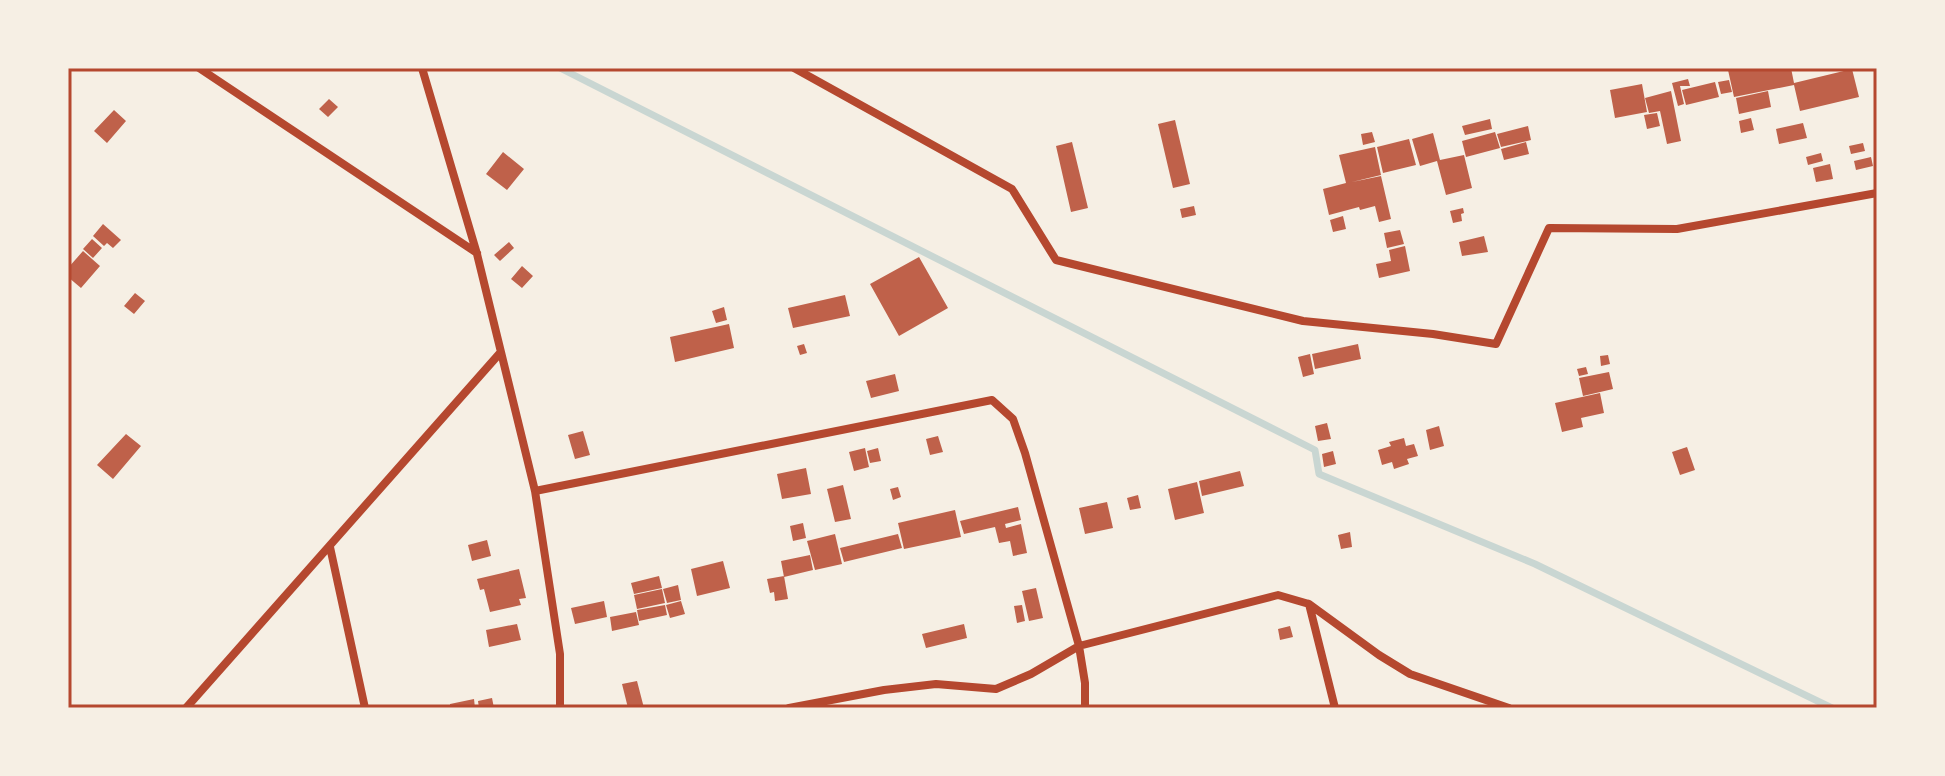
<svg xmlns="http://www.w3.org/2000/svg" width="1945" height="776" font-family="Manrope,sans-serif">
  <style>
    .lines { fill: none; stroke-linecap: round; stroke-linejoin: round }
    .stream { stroke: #c9d6d2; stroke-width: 7 }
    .building { fill: #bf614a }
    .minor { stroke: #b5482f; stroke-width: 8 }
    .neatline { fill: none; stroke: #b5482f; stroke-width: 3 }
  </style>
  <rect width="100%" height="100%" fill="#f6efe4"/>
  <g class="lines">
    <!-- stream -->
    <path class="stream" d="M560,68L1315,450L1319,474L1535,564L1832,708"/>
  </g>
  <!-- building -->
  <path class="building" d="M1736,68H1791L1794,83L1852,69L1859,97L1800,111L1794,85L1734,97L1728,70Z
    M1688,79L1690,86H1680L1684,104L1678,106L1672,83Z
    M1729,80L1732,92L1721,94L1718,82Z
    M1715,82L1719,97L1686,105L1682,90Z
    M1642,84L1647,112L1615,118L1610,90Z
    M1671,91L1681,141L1667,144L1660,111L1649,113L1645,98Z
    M1768,91L1771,107L1739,114L1736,98Z
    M329,99L338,107L328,117L319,109Z
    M114,110L126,121L107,143L94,131Z
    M1657,113L1660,126L1647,129L1644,115Z
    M1751,118L1754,130L1741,133L1739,121Z
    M1490,119L1492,129L1465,135L1462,126Z
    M1175,120L1190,184L1173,188L1158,124Z
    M1803,123L1807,138L1779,144L1776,129Z
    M1528,126L1531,140L1501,147L1497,134Z
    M1372,132L1375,142L1363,145L1361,134Z
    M1495,132L1500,148L1466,157L1462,141Z
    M1433,133L1440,160L1464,155L1472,188L1446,195L1437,161L1420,166L1412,139Z
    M1409,139L1416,165L1383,173L1377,147Z
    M1072,142L1088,208L1071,212L1056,146Z
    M1526,142L1529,154L1504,160L1501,149Z
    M1863,143L1865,151L1851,154L1849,146Z
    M1375,147L1381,175L1352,182L1381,176L1391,219L1379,222L1375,206L1360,210L1359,207L1329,215L1323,189L1346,183L1339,155Z
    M503,152L524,169L507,190L486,174Z
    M1821,153L1823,161L1808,165L1806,157Z
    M1871,157L1873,166L1856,170L1854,161Z
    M1830,164L1833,179L1816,182L1813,168Z
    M1194,206L1196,215L1182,218L1180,209Z
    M1463,208L1464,213L1461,214L1462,221L1453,223L1450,211Z
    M1343,216L1346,229L1333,232L1330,220Z
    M103,224L121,240L113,248L107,243L104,246L93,236Z
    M1400,230L1404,244L1387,248L1384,233Z
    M1484,236L1488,252L1462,256L1459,242Z
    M92,239L102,248L93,258L83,249Z
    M509,242L514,248L500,261L494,255Z
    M1405,246L1410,271L1379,278L1376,264L1391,261L1389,250Z
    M83,251L100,266L81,288L68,277V268Z
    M919,257L948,308L899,336L870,284Z
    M522,266L533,276L522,288L511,279Z
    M135,293L145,301L134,314L124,306Z
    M845,295L850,316L793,328L788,308Z
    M724,307L727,320L716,323L712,311Z
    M729,324L734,348L675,362L670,337Z
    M804,344L807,353L800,355L797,346Z
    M1358,344L1361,359L1315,369L1312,354Z
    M1310,354L1314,374L1303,377L1298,357Z
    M1608,355L1610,364L1601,366L1600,356Z
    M1586,367L1588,374L1579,376L1577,369Z
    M1609,372L1613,389L1583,396L1579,378Z
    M895,374L899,391L871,398L866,381Z
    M1600,393L1604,413L1581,418L1583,427L1562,432L1555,403Z
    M1327,423L1331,439L1318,441L1315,426Z
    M1439,426L1444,446L1430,450L1426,430Z
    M583,431L590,455L575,459L568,435Z
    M126,434L141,446L113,479L97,465Z
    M938,436L943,452L930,455L926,439Z
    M1404,438L1406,446L1414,444L1418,456L1407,459L1409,464L1394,469L1392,462L1382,465L1378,450L1391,446L1389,442Z
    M1687,447L1695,470L1680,475L1672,452Z
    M865,448L869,467L854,471L849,452Z
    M878,448L881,461L870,463L867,451Z
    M1333,451L1336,464L1324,467L1322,454Z
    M806,468L811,494L782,499L777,474Z
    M1240,471L1244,486L1202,496L1199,481Z
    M1197,482L1204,513L1175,520L1168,489Z
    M843,485L851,519L835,522L827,489Z
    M898,487L901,497L893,500L890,489Z
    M1138,495L1141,508L1130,510L1127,498Z
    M1107,502L1113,528L1085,534L1079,508Z
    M1018,507L1021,520L1005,524L1006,528L1021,524L1027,553L1013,556L1010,541L999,543L995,527L964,534L960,521Z
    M955,510L961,537L904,549L898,523Z
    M803,523L806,538L793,541L790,526Z
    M1350,532L1352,547L1341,549L1338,535Z
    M835,534L842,564L815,570L807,541Z
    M898,534L902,548L844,562L840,548Z
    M487,540L491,556L472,561L468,545Z
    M810,555L813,570L784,577L781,561Z
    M723,561L730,588L697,596L691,569Z
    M519,569L526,598L519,599L521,605L490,612L484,589L480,590L477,579Z
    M659,576L662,588L634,594L631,583Z
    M784,576L788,599L775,601L774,592L770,593L767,579Z
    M678,585L681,600L667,603L663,589Z
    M1036,588L1043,618L1029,621L1022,591Z
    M662,589L665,603L637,609L634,595Z
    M604,601L607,617L575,624L571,608Z
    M681,601L685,614L670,618L666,605Z
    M665,605L667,615L639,621L637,610Z
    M1022,605L1025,621L1017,623L1014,606Z
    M636,612L639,625L612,631L610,617Z
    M517,624L521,640L489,647L486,630Z
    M964,624L967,638L926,648L922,634Z
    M1290,626L1293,637L1280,640L1278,629Z
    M637,681L644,708H628L622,684Z
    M492,698L494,708H479L478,701Z
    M474,699L475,708H450V704Z"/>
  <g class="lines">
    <!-- minor -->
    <path class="minor" d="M199,68L477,253
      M422,68L477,254L535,491L560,654V708
      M794,68L1012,189L1056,260L1303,321L1433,334L1496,344L1549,228L1677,229L1877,193
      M535,491L992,400L1013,419L1025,453L1079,646L1085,683V708
      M330,547L365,708
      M1309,604L1379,655L1410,674L1509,708
      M186,708L500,353
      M789,708L884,690L936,684L996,689L1031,674L1079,646L1278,595L1309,604L1335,708"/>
  </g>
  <!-- border -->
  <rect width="1945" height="776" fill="none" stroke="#f6efe4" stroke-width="140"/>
  <rect x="70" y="70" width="1805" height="636" class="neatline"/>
</svg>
